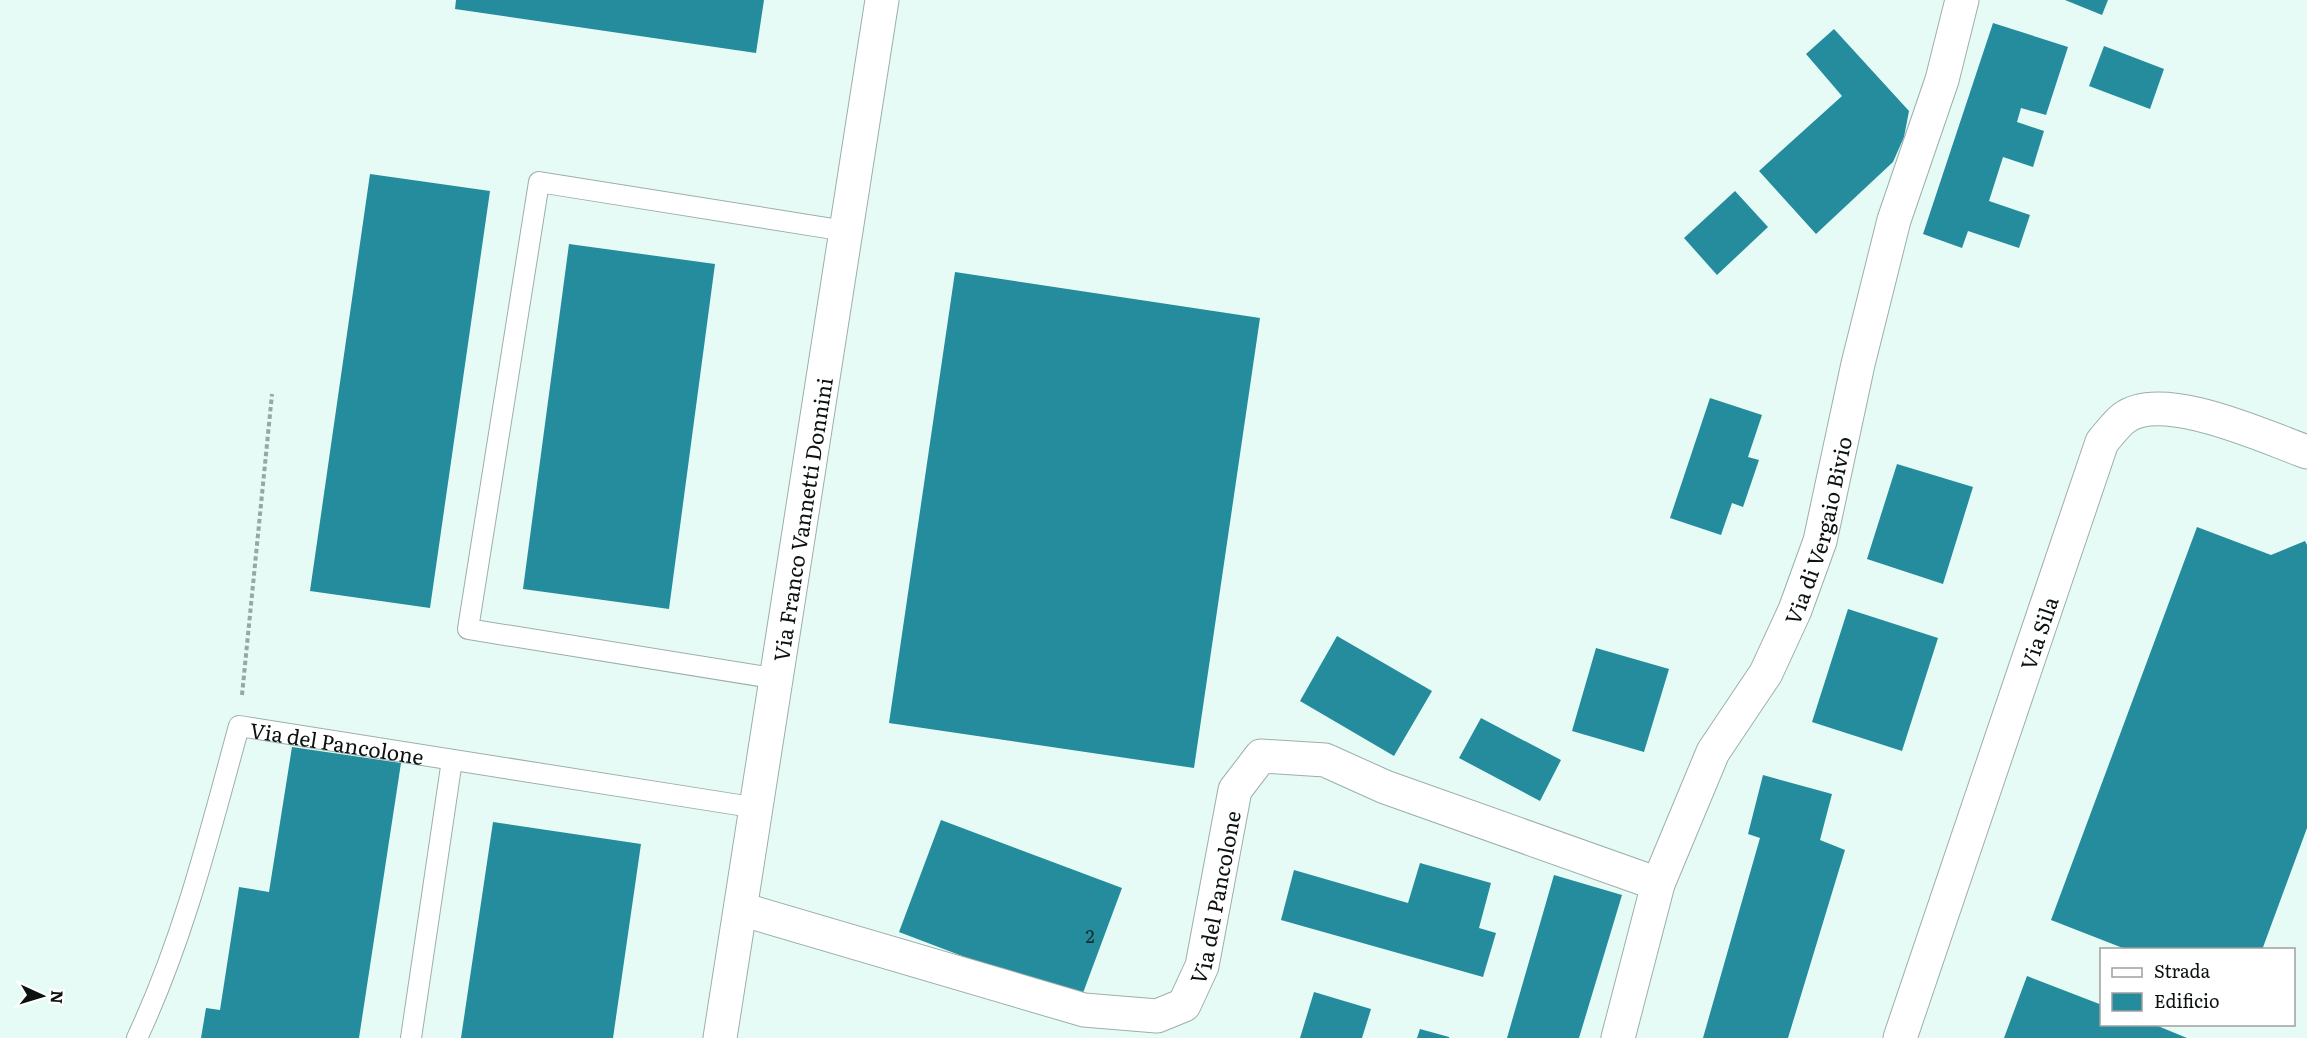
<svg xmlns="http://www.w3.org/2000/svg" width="2307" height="1038" font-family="Literata,serif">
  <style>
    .building { fill: #248c9d }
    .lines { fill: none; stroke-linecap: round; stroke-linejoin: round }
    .service-casing { stroke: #9cafaa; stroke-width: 22 }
    .minor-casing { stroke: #9cafaa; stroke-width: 35 }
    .path { stroke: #97a7a2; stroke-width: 4; stroke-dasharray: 4.5 3; stroke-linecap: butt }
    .service { stroke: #fff; stroke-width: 20 }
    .minor { stroke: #fff; stroke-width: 33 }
    .labels { text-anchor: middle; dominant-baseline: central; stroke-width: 6; stroke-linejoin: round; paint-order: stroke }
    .number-label { font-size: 18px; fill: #113033 }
    .street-label { font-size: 21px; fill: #0b1210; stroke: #fff }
  </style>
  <rect width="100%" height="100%" fill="#e6fbf5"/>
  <!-- building -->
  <path class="building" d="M456,0H764L756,53L455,9Z
    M2065,0H2108L2102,15Z
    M1993,23L2068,47L2046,115L2021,108L2017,122L2044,131L2033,167L2003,157L1989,201L2030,215L2019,248L1968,231L1962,248L1923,234Z
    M1834,29L1909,111L1904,137L1893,162L1816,234L1759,171L1842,96L1806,54Z
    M2104,46L2164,69L2150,109L2089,86Z
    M370,174L490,191L430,608L310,591Z
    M1735,191L1768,227L1717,275L1684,238Z
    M569,244L715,264L669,609L523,589Z
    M955,272L1260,318L1194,768L889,723Z
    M1710,398L1762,415L1748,457L1759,460L1743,507L1732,503L1721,535L1670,518Z
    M1897,464L1973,487L1943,584L1867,559Z
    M2197,527L2271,555L2305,541L2307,545V828L2262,950H2128L2051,920Z
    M1848,609L1938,638L1902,751L1812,722Z
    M1337,636L1432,691L1394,756L1300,701Z
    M1596,648L1669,669L1644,752L1572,731Z
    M1481,718L1561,760L1540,801L1459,758Z
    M292,747L401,763L359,1038H201L206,1008L220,1010L239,887L269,892Z
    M1763,775L1832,794L1820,840L1845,850L1788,1038H1703L1760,838L1748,834Z
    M941,820L1122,888L1080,1001L899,932Z
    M493,822L641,844L613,1038H461Z
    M1420,863L1491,883L1479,928L1496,933L1483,977L1281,920L1294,870L1408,903Z
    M1554,875L1622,895L1579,1038H1507Z
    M2027,976L2102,1005V1024H2153L2187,1038H2004Z
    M1314,992L1371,1009L1362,1038H1300Z
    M1420,1029L1449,1037V1038H1417Z"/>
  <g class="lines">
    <defs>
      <g id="service">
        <path d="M778,679L468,629L539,182L846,231"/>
        <path id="s1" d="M137,1038C184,938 210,832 239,726L758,808"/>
        <path d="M411,1038L452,760"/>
      </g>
      <g id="minor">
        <path id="s2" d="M741,909L1084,1010L1157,1016L1184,1005L1202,966L1235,790L1261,756L1325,760L1385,787L1658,884"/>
        <path id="s3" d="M720,1038L882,0"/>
        <path id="s4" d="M1618,1038L1658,884L1713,752L1766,673L1795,610L1820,541L1858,364L1894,220L1942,80L1962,0"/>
        <path id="s5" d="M1900,1038L2102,442C2109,434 2116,424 2124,418C2162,389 2265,437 2307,452"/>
      </g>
    </defs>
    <!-- service casing -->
    <use href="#service" class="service-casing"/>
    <!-- minor casing -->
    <use href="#minor" class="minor-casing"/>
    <!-- path -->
    <path class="path" d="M242,695L272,394"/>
    <!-- service -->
    <use href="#service" class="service"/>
    <!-- minor -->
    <use href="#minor" class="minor"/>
  </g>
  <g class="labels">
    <!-- number labels -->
    <g class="number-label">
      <text x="1090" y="935">2</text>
    </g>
    <!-- street labels -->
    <g class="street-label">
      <text stroke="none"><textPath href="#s3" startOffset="525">Via Franco Vannetti Donnini</textPath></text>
      <text stroke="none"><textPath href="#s4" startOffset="550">Via di Vergaio Bivio</textPath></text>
      <text stroke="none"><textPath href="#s5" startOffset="428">Via Sila</textPath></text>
      <text stroke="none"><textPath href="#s1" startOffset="428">Via del Pancolone</textPath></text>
      <text stroke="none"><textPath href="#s2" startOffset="573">Via del Pancolone</textPath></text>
    </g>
  </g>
  <!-- legend -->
  <rect x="2100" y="948" width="195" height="78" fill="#ffffff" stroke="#9da09f" stroke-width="1.5"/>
  <rect x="2112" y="968" width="30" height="9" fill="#ffffff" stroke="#9da09f" stroke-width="1.5"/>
  <text x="2154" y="978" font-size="18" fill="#0b1210">Strada</text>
  <rect x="2112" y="993" width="30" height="18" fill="#248c9d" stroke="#9da09f" stroke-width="1.5"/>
  <text x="2154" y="1008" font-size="18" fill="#0b1210">Edificio</text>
  <!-- north arrow -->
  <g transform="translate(42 996) rotate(94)" stroke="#ffffff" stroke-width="4.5" paint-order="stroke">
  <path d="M0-4.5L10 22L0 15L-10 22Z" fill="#0b1210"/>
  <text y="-9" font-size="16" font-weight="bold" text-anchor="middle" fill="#0b1210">N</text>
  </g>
</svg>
